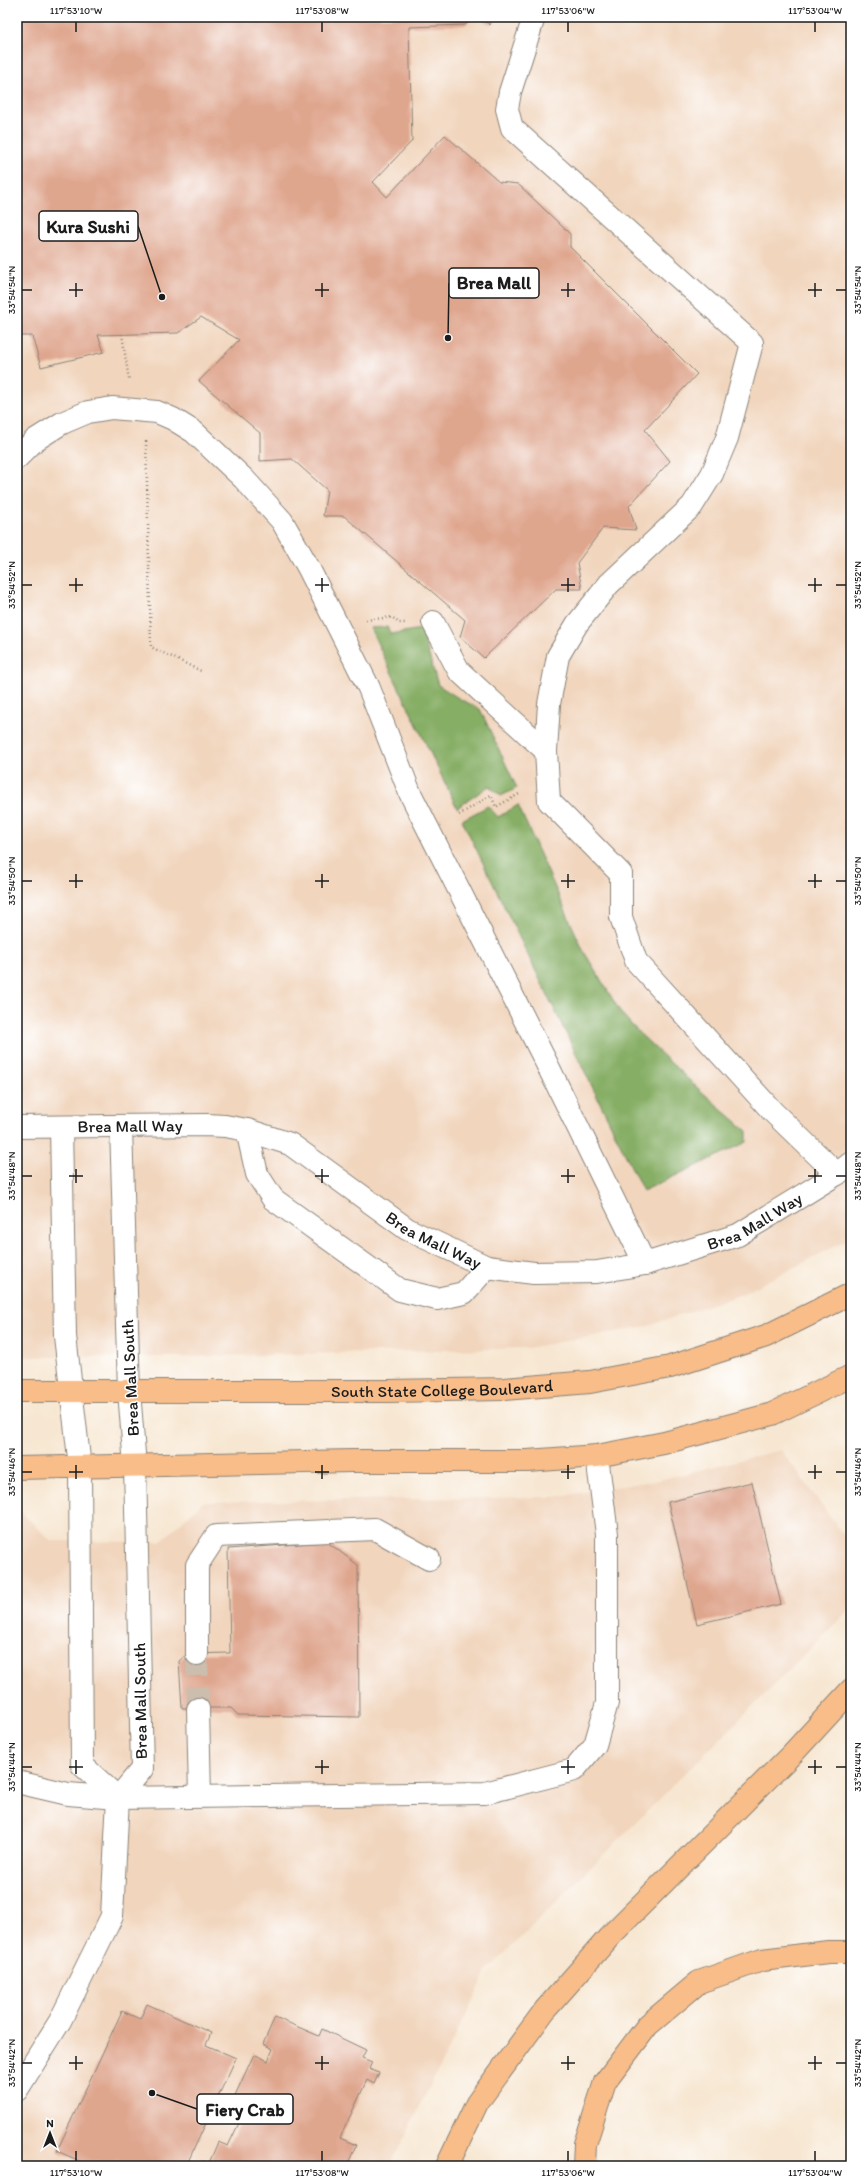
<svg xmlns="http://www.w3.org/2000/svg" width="868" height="2183" font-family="Itim,sans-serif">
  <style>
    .built { fill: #f1d5bd }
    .forest { fill: #86ae65; stroke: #516540 }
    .building { fill: #dfa68e }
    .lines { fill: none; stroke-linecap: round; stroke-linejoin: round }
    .minor-tunnel { stroke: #cbbeae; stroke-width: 22; stroke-dasharray: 22 11; stroke-linecap: butt }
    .minor-casing { stroke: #8a8277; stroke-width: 24 }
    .major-casing { stroke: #8a8277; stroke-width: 24 }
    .highway-casing { stroke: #8a8277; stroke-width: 24 }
    .path { stroke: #8a8277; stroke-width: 2.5; stroke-dasharray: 1 3; stroke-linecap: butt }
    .minor { stroke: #fff; stroke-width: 22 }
    .major { stroke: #f8bd89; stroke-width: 22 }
    .highway { stroke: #f8bd89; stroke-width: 22 }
    .ticks { fill: none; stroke: #1c1c1c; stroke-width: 1.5 }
    .labels { text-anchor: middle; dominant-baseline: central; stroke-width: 3; stroke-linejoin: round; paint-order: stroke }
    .street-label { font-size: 17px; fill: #1c1c1c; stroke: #fff }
    .leader { fill: none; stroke: #1c1c1c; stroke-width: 1.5 }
    .callout-dot { fill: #1c1c1c; stroke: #fff; stroke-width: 1.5 }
    .callout { fill: #fff; stroke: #1c1c1c; stroke-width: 1.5 }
    .callout-label { font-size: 18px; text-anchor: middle; font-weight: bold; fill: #1c1c1c }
    .neatline { fill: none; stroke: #1c1c1c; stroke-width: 1.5 }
    .ticks-label { font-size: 10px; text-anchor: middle; fill: #1c1c1c }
  </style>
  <rect width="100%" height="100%" fill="#fff"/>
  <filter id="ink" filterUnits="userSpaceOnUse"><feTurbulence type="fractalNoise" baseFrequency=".025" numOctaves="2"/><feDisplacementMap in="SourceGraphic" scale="8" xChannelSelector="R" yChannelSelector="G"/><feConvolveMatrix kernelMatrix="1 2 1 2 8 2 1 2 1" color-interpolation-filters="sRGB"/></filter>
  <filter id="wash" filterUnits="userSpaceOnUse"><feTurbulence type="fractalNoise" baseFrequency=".012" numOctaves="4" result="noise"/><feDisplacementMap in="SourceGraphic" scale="16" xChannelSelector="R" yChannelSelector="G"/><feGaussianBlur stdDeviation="0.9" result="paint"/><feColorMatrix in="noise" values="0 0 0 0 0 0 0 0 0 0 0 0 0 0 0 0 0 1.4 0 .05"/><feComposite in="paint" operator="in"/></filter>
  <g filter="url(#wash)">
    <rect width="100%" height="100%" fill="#f7e7d2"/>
    <!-- built -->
    <path class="built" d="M17,17H851V1238L742,1294L647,1326L528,1348L182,1357H17Z
      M781,1450L851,1545V1608L488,1970L390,2166H17V1508L51,1541L160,1542L203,1502L554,1497L659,1480Z"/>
    <!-- forest -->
    <path class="forest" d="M387,627L391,634L421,629L438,685L460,699L480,709L517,788L501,796L489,786L457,808L370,628Z
      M518,805L583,950L621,1013L639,1033L702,1092L747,1131V1142L643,1191L462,820L488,806L498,817Z"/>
    <g id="blocks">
      <!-- building -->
      <path class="building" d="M17,17H474L465,25L409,27L412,141L373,182L387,197L445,135L499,182L518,184L570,234V247L697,374L645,430L670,461L629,506L636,530L603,528L577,563L582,589H556L484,658L460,637L465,620L344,516H323L327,490L292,459L260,461V433L199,381L239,340L201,317L178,333L98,335L104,352L41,367L32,336H17Z
        M479,17H494L490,25Z
        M752,1482L781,1604L697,1624L668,1502Z
        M327,1542L358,1565L359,1717L238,1715L231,1708H182L179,1661L187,1654L230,1653L228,1549Z
        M147,2004L211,2033L206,2045L236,2058L186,2166H91L57,2151L122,2011L140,2019Z
        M275,2017L319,2036L322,2029L366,2050L362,2058L372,2062L369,2069L379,2073L374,2084L367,2080L340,2138L356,2145L347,2166H200L202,2161L209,2163L218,2142L228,2146L240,2121L226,2115L254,2054L268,2061L273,2049L263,2044Z"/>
    </g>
  </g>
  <g filter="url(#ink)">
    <use href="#blocks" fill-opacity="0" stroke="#8a8277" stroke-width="1"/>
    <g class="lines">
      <!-- minor-tunnel -->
      <path class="minor-tunnel" d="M197,1654L198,1709"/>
      <defs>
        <g id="minor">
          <path d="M534,17L510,92L507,109L512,128L752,343L727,438L712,474L692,506L609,584L577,624L558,656L549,704L546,751L549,801L621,874V917L636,961L773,1112L837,1174"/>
          <path d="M17,458L35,440L62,423L88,412L112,408L157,412L173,419L194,432L244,479L282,521L308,567L369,688L410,793L543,1056L645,1264"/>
          <path d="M433,622L459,671L546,751"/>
          <path id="s1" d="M17,1127L206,1125L225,1126L247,1130L290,1144L407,1229L487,1267L534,1273L597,1272L645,1264L738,1235L837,1174L851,1163"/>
          <path d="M61,1127L65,1336L80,1467L82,1765L118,1798"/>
          <path d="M247,1130L257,1174L273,1199L400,1290L437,1299L464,1293L487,1267"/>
          <path d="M197,1654V1565L216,1536L375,1529L429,1559"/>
          <path d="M198,1709L200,1796"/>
          <path d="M17,1782L68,1794L118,1798L485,1793L574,1770L595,1745L607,1703V1534L597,1456"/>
          <path d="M118,1798L142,1769L135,1466L129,1391L121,1126"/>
          <path d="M17,2090L60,2021L112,1916L118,1798"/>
        </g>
        <g id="major">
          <path id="s2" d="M17,1391H389L504,1389L590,1382L670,1367L766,1336L851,1294"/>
          <path d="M17,1468L351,1461H527L597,1456L664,1443L772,1414L851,1376"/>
        </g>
        <path id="highway" d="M447,2166L477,2103L545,2010L611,1935L793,1753L851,1690
          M584,2166L585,2144L605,2082L648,2025L699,1982L762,1960L828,1952H851"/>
      </defs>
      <!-- minor casing -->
      <use href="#minor" class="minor-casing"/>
      <!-- major casing -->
      <use href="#major" class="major-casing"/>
      <!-- highway casing -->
      <use href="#highway" class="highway-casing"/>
      <!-- path -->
      <path class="path" d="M122,334L129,380
        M146,441L151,647L201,671
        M366,620L392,617L399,623H405
        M459,815L491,795L496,807L519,794"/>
      <!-- minor -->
      <use href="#minor" class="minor"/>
      <!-- major -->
      <use href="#major" class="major"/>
      <!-- highway -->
      <use href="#highway" class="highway"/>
    </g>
  </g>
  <!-- ticks -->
  <path class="ticks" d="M76,22V32M322,22V32M568,22V32M815,22V32M76,283V297M322,283V297M568,283V297M815,283V297M22,290H32M69,290H83M315,290H329M561,290H575M808,290H822M836,290H846M76,578V592M322,578V592M568,578V592M815,578V592M22,585H32M69,585H83M315,585H329M561,585H575M808,585H822M836,585H846M76,874V888M322,874V888M568,874V888M815,874V888M22,881H32M69,881H83M315,881H329M561,881H575M808,881H822M836,881H846M76,1169V1183M322,1169V1183M568,1169V1183M815,1169V1183M22,1176H32M69,1176H83M315,1176H329M561,1176H575M808,1176H822M836,1176H846M76,1465V1479M322,1465V1479M568,1465V1479M815,1465V1479M22,1472H32M69,1472H83M315,1472H329M561,1472H575M808,1472H822M836,1472H846M76,1760V1774M322,1760V1774M568,1760V1774M815,1760V1774M22,1767H32M69,1767H83M315,1767H329M561,1767H575M808,1767H822M836,1767H846M76,2056V2070M322,2056V2070M568,2056V2070M815,2056V2070M22,2063H32M69,2063H83M315,2063H329M561,2063H575M808,2063H822M836,2063H846M76,2151V2161M322,2151V2161M568,2151V2161M815,2151V2161"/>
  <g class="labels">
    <!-- street labels -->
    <g class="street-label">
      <text stroke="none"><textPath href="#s1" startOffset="113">Brea Mall Way</textPath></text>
      <text stroke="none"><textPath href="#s1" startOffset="786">Brea Mall Way</textPath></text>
      <text stroke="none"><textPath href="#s1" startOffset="449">Brea Mall Way</textPath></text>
      <text transform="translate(130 1378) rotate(-93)">Brea Mall South</text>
      <text stroke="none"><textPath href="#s2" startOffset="425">South State College Boulevard</textPath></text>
      <text transform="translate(140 1701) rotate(-91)">Brea Mall South</text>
    </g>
  </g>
  <!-- callouts -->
  <path class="leader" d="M162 297L138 226M448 338L449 283M152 2093L197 2109"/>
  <g class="callout-dot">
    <circle cx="162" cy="297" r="4"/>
    <circle cx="448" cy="338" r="4"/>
    <circle cx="152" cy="2093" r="4"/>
  </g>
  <g class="callout">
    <rect x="39" y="211" width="99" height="30" rx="4"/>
    <rect x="449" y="268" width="90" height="30" rx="4"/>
    <rect x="197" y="2094" width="96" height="30" rx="4"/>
  </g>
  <g class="callout-label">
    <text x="88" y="233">Kura Sushi</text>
    <text x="494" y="289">Brea Mall</text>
    <text x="245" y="2116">Fiery Crab</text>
  </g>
  <!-- margin -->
  <rect width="868" height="2183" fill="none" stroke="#fff" stroke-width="44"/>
  <!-- north arrow -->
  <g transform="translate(50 2133)" stroke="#ffffff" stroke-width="3" paint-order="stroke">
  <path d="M0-3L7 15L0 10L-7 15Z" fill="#1c1c1c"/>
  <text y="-6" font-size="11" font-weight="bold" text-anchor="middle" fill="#1c1c1c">N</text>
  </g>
  <rect x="22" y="22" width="824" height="2139" class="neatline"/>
  <g class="ticks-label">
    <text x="76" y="14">117°53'10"W</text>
    <text x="322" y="14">117°53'08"W</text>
    <text x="568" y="14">117°53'06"W</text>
    <text x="815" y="14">117°53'04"W</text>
    <text transform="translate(11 290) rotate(-90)" y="4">33°54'54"N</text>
    <text transform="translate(857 290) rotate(-90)" y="4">33°54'54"N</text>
    <text transform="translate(11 585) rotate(-90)" y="4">33°54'52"N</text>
    <text transform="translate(857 585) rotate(-90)" y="4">33°54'52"N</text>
    <text transform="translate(11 881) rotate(-90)" y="4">33°54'50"N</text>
    <text transform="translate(857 881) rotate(-90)" y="4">33°54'50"N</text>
    <text transform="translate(11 1176) rotate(-90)" y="4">33°54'48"N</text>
    <text transform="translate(857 1176) rotate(-90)" y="4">33°54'48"N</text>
    <text transform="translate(11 1472) rotate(-90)" y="4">33°54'46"N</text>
    <text transform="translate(857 1472) rotate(-90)" y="4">33°54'46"N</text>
    <text transform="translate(11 1767) rotate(-90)" y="4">33°54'44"N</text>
    <text transform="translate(857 1767) rotate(-90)" y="4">33°54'44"N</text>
    <text transform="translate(11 2063) rotate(-90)" y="4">33°54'42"N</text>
    <text transform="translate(857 2063) rotate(-90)" y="4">33°54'42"N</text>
    <text x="76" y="2176">117°53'10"W</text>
    <text x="322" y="2176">117°53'08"W</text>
    <text x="568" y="2176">117°53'06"W</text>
    <text x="815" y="2176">117°53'04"W</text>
  </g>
</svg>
